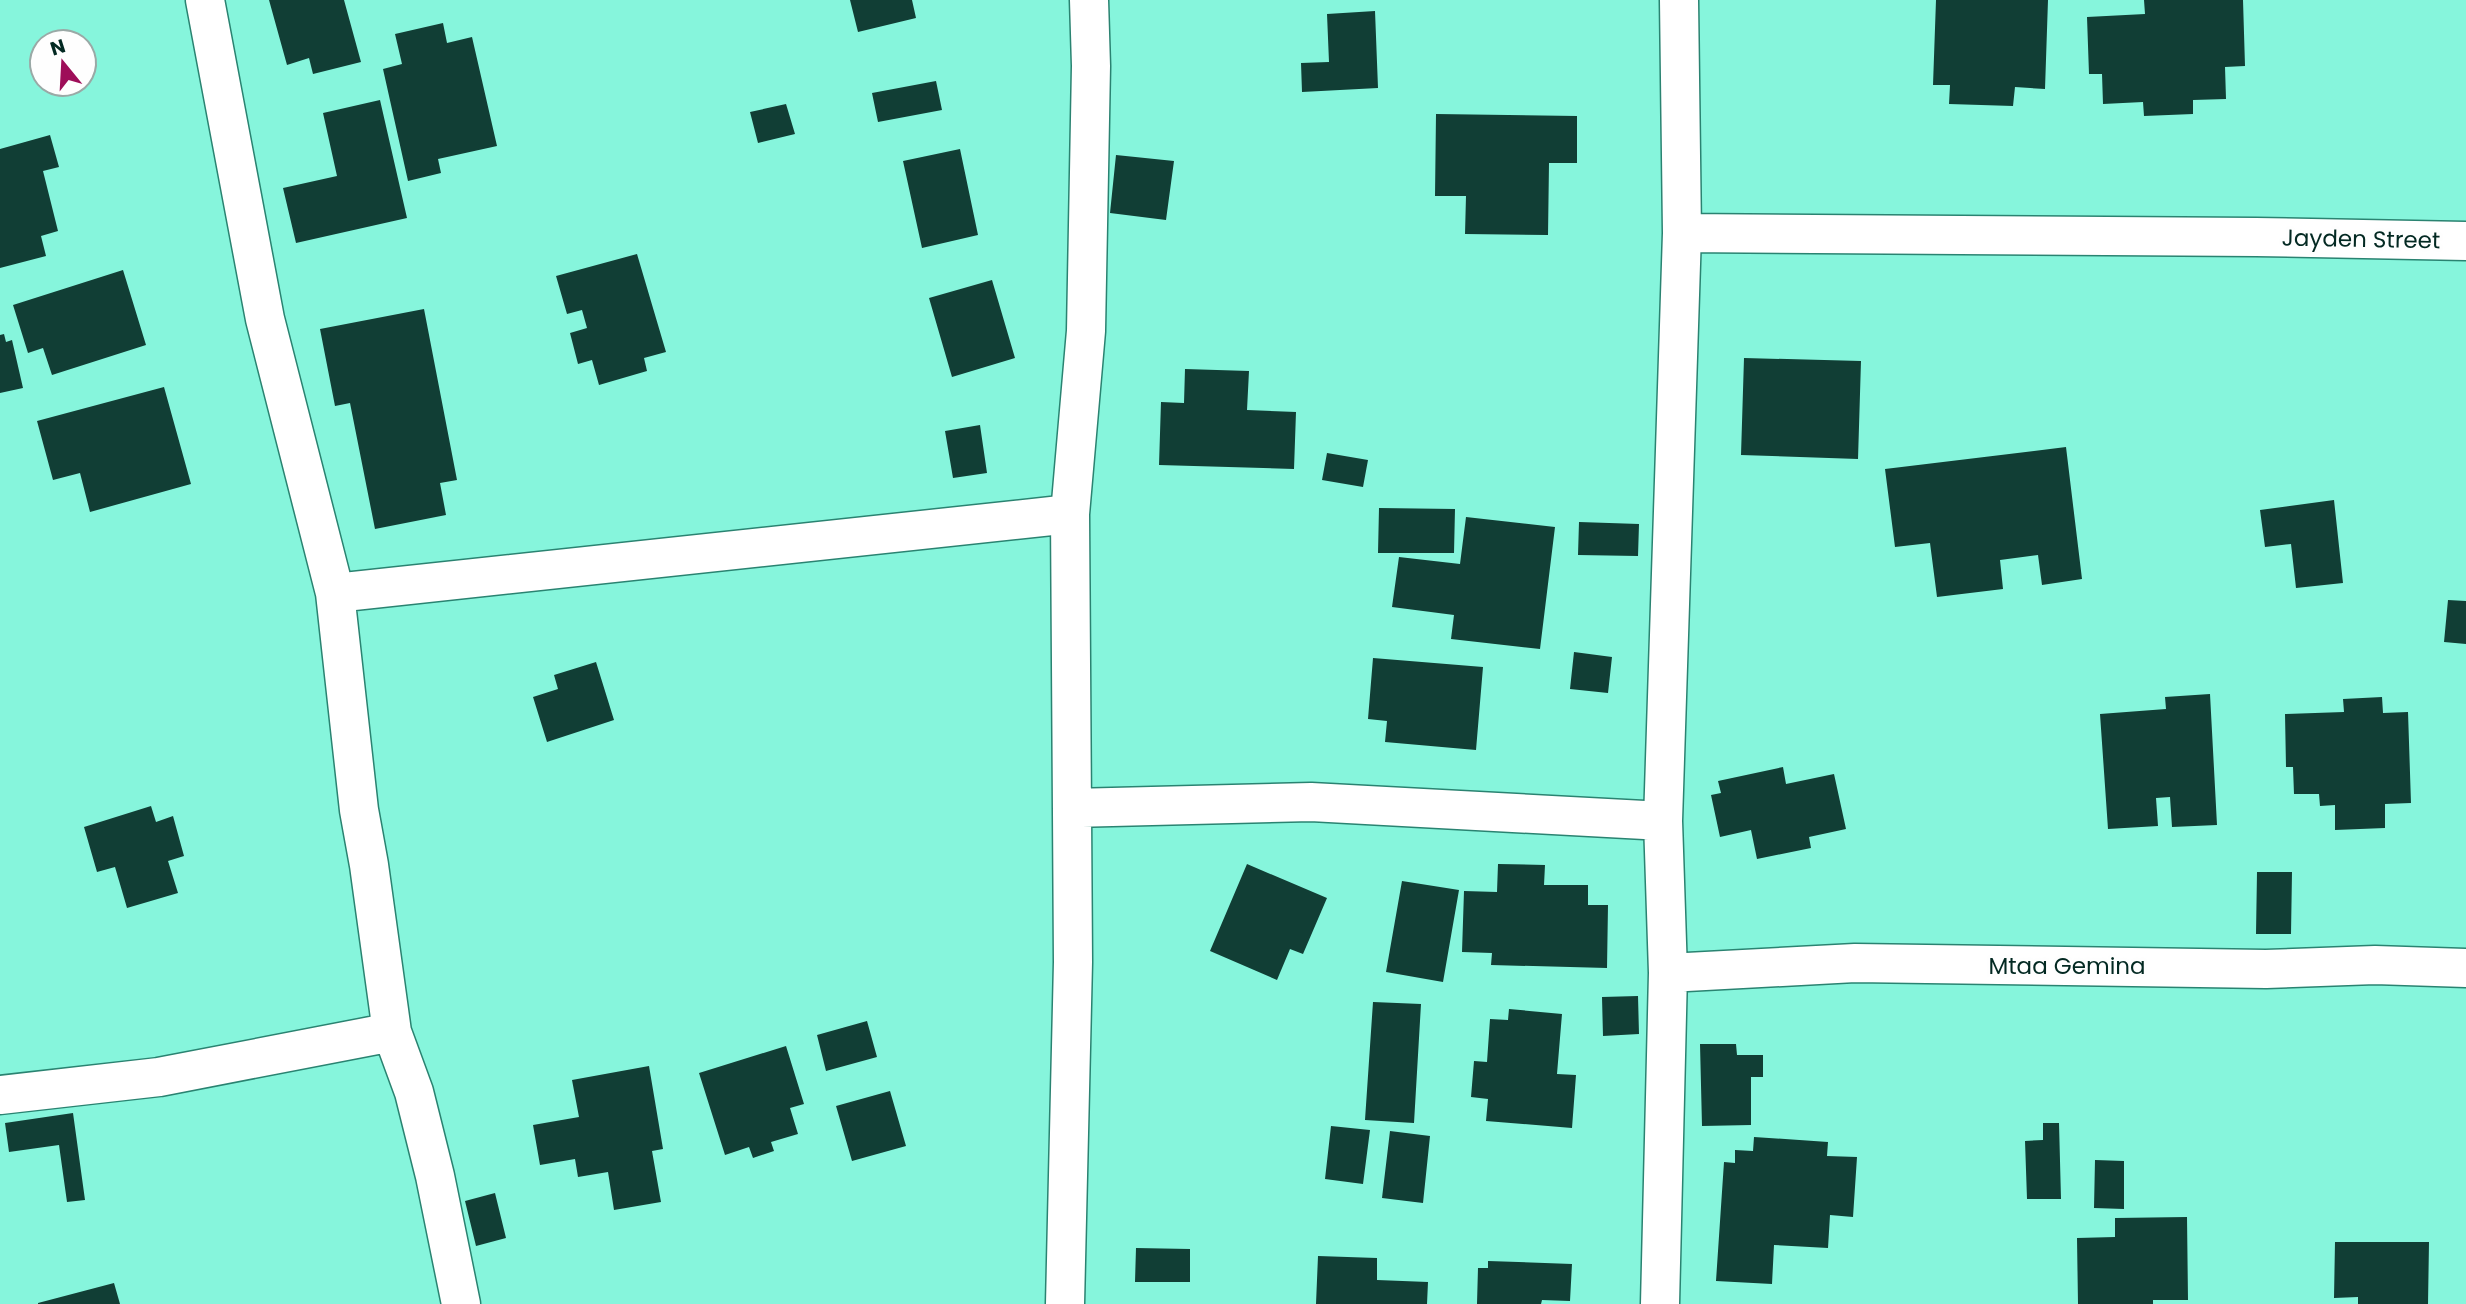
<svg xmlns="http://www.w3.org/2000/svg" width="2466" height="1304" font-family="Poppins,sans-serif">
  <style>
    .building { fill: #113e35 }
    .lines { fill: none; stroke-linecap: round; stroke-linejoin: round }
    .minor-casing { stroke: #2a8371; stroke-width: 41 }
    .minor { stroke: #fff; stroke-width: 38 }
    .labels { text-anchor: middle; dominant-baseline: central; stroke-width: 7; stroke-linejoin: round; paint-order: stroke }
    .street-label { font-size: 23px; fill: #032922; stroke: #fefefe }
  </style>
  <rect width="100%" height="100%" fill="#86f5dc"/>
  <!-- building -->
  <path class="building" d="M269,0H344L361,62L313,74L309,58L287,65Z
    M850,0H912L916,18L858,32Z
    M1936,0H2048L2045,89L2015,87L2013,106L1949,104L1950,85H1933Z
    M2144,0H2243L2245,66L2225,67L2226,99L2193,100V114L2144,116L2143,102L2103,104L2102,74H2089L2087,17L2145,14Z
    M1375,11L1378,88L1302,92L1301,63L1329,62L1327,14Z
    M443,23L447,43L472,37L497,146L438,159L441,173L408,181L383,69L402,64L395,34Z
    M936,81L942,110L878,122L872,93Z
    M380,100L407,218L296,243L283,188L337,176L323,113Z
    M786,104L795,134L758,143L750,112Z
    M1436,114L1577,116V163H1549L1548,235L1465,234L1466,196H1435Z
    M50,135L59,167L43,171L58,231L41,236L46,256L0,268V149Z
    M960,149L978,235L922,248L903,161Z
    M1116,155L1174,161L1166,220L1110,213Z
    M637,254L666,352L644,358L647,371L599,385L592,360L578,364L570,333L587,328L582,310L567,314L556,276Z
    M123,270L146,345L52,375L43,348L28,353L13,305Z
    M992,280L1015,358L952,377L929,298Z
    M424,309L457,480L440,483L446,515L375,529L350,403L335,406L320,329Z
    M4,334L6,342L12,340L23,388L0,393V335Z
    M1744,358L1861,361L1858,459L1741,455Z
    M1185,369L1249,371L1247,410L1296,412L1294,469L1159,465L1161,402L1184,403Z
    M164,387L191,484L90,512L80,473L53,480L37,421Z
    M980,425L987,473L953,478L945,431Z
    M2066,447L2082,579L2042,585L2038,555L2000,560L2003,589L1937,597L1930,543L1895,547L1885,469Z
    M1327,453L1368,460L1363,487L1322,480Z
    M2334,500L2343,583L2296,588L2291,544L2265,547L2260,510Z
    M1379,508L1455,509L1454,553H1378Z
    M1466,517L1555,527L1540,649L1451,639L1454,615L1392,607L1399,557L1460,564Z
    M1579,522L1639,524L1638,556L1578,555Z
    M2448,600L2466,601V644L2444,642Z
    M1574,652L1612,657L1608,693L1570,689Z
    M1373,658L1483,667L1476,750L1385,742L1387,721L1368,719Z
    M596,662L614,720L547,742L533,697L558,689L554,675Z
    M2210,694L2217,825L2172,827L2170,797L2156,798L2158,826L2108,829L2100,714L2166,709L2165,697Z
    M2382,697L2383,713L2408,712L2411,803L2385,804V828L2335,830V805L2320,806L2319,794H2294L2293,767H2286L2285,714L2344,712L2343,699Z
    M1783,767L1786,784L1834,774L1846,829L1809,837L1811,848L1757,859L1751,830L1720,837L1711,795L1721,793L1718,781Z
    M151,806L156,822L173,816L184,856L168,861L178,893L127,908L115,867L97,872L84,827Z
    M1247,864L1327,898L1303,954L1290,949L1277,980L1210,951Z
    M1498,864L1545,865L1544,885H1588V905H1608L1607,968L1491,965L1492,953L1462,952L1464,891L1497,892Z
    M2257,872H2292L2291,934H2256Z
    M1402,881L1459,890L1443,982L1386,972Z
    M1638,996L1639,1034L1603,1036L1602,997Z
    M1373,1002L1421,1004L1414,1123L1365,1120Z
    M1509,1009L1562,1014L1557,1074L1576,1075L1572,1128L1486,1121L1488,1099L1471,1097L1474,1061L1487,1062L1490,1019L1508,1020Z
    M867,1021L877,1057L826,1071L817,1035Z
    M1700,1044H1736L1737,1055H1763V1077H1751V1125L1702,1126Z
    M786,1046L804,1104L790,1108L798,1134L771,1142L774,1151L753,1158L749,1147L725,1155L699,1073Z
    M649,1066L663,1149L652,1151L661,1202L614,1210L608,1172L578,1177L575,1159L540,1165L533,1125L579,1117L572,1080Z
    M890,1091L906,1146L852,1161L836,1106Z
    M73,1113L85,1200L67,1202L59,1145L9,1152L5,1123Z
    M2043,1123H2059L2061,1199H2027L2025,1141L2043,1140Z
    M1331,1126L1370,1130L1363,1184L1325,1179Z
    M1390,1131L1430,1136L1423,1203L1382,1198Z
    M1754,1137L1828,1142L1827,1156L1857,1157L1853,1217L1830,1215L1828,1248L1774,1245L1772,1284L1716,1281L1724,1162L1735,1163V1150L1753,1151Z
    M2095,1160L2124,1161V1209L2094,1208Z
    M495,1193L506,1238L476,1246L465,1201Z
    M2187,1217L2188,1300H2153V1304H2078L2077,1238L2115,1237V1218Z
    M2335,1242H2429L2428,1304H2358V1297L2334,1298Z
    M1136,1248L1190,1249V1282H1135Z
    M1318,1256L1377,1258V1280L1428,1282L1427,1304H1316Z
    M1488,1261L1572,1264L1570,1301L1542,1300L1541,1304H1477L1478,1268H1488Z
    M114,1283L120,1304H38V1303Z"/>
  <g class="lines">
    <defs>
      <path id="minor" d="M205,0L265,319L335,593L359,810L369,865L392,1032L414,1092L435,1176L461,1304
        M1682,233L2256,237L2466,241
        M335,593L1070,514
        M1072,808L1311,802L1663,821
        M1668,973L1855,963L2266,969L2375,965L2466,968
        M0,1095L159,1077L392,1032
        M1065,1304L1073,962L1070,514L1086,331L1091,66L1089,0
        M1660,1304L1668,973L1663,821L1682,233L1679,0"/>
    </defs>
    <!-- minor casing -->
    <use href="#minor" class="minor-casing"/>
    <!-- minor -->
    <use href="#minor" class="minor"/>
  </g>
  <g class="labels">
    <!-- street labels -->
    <g class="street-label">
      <text transform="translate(2361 239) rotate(1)">Jayden Street</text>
      <text x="2067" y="966">Mtaa Gemina</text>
    </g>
  </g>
  <!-- north arrow -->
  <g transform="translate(63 63) rotate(342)"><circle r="33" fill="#fefefe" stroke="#9aa9a6" stroke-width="2"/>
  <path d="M0-5L12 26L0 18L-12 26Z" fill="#9e0e59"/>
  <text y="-10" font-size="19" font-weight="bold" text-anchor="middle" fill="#032922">N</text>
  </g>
</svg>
